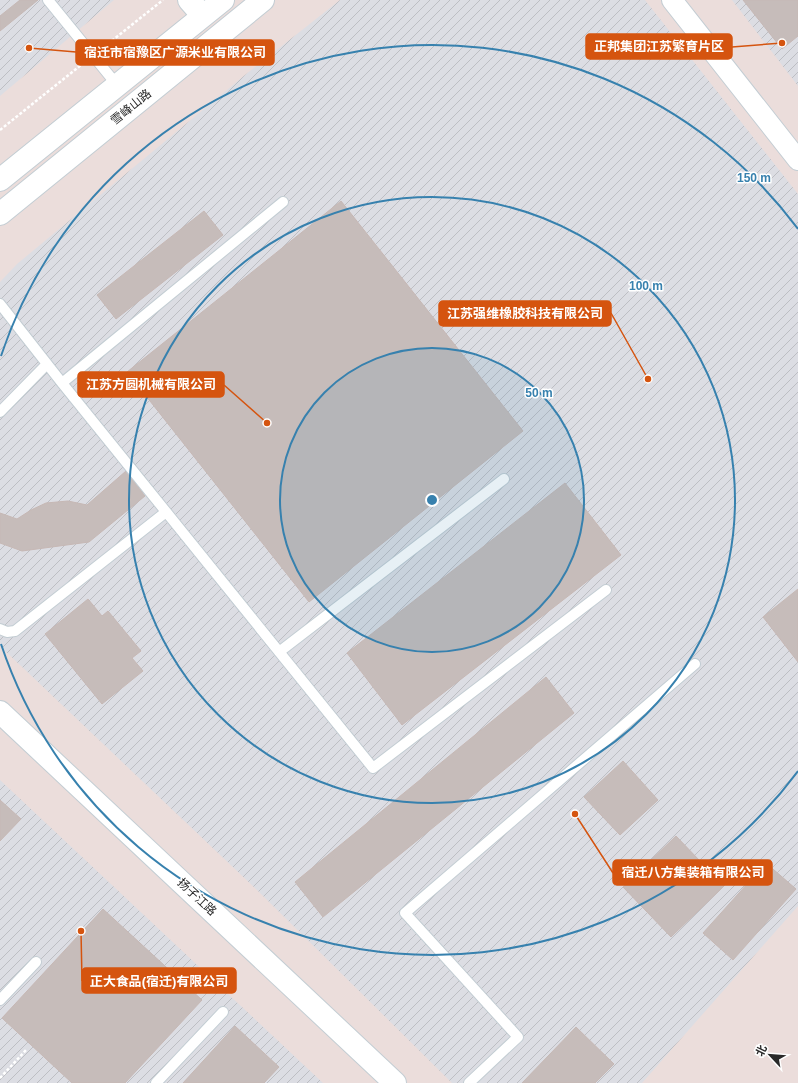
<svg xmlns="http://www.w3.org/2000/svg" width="798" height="1083" font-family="Helvetica,'Noto Sans SC',sans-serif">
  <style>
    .industrial { fill: url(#industrial-furrows) }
    .building { fill: #c6bcba; stroke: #c6b8b5 }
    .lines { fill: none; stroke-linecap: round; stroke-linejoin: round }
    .lane-casing { stroke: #c3cdd3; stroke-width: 12 }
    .street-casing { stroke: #c3cdd3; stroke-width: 22 }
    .secondary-casing { stroke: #c3cdd3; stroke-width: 24 }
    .path { stroke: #fff; stroke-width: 2.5; stroke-dasharray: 3 2; stroke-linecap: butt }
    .lane { stroke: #fff; stroke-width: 10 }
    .street { stroke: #fff; stroke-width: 20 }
    .secondary { stroke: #fff; stroke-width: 22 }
    .ring { fill: none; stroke: #3781ae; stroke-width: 2 }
    .labels { text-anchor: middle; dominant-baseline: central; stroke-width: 3; stroke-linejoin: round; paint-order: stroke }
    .street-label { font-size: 12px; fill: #292929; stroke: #fff }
    .centre { fill: #3781ae; stroke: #fff; stroke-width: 2 }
    .ring-label { font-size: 12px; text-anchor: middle; font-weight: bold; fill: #3781ae; stroke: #fff; stroke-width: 3; stroke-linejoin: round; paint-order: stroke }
    .leader { fill: none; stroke: #d5540f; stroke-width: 1.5 }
    .callout-dot { fill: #d5540f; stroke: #fff; stroke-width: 1.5 }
    .callout { fill: #d5540f; stroke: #d5540f; stroke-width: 1.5 }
    .callout-label { font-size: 13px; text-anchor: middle; font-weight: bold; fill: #fff }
  </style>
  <defs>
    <pattern id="industrial-furrows" width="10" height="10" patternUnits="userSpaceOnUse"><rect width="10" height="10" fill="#dcdde3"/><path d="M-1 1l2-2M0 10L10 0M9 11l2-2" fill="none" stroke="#bdbec3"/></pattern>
  </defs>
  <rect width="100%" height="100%" fill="#ebdddb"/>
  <!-- industrial -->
  <path class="industrial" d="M0,0H114L0,96Z
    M340,0H645L798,194V906L642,1083H452L258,891L0,646V282L17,264L245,75Z
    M732,0H798V86Z
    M0,780L323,1083H0Z"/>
  <!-- building -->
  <path class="building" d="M20,0H38L0,31V16Z
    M743,0H798V36L782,49Z
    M341,201L523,431L309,602L127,372Z
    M204,211L223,235L116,319L97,295Z
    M126,471L145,496L89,542L22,551L0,543V513L17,519L31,510L46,503L68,501L87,505Z
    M565,483L621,555L402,725L347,653Z
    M798,589V662L763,617Z
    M88,599L102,616L108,611L141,651L132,658L143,671L102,704L45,634Z
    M546,677L574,713L323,917L295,882Z
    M623,761L658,800L620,835L584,797Z
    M0,800L21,819L0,841Z
    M676,836L724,886L671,937L623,887Z
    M766,863L796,889L733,960L703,933Z
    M103,909L202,1000L125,1083H72L2,1018Z
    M235,1026L279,1067L264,1083H183Z
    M576,1027L614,1064L595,1083H522Z"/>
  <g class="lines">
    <defs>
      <path id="lane" d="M48,0L117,85
        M0,304L62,383L373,768L606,590
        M62,383L283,202
        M0,412L47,364
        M0,629L7,632L15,631L166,512
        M279,652L504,479
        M0,1000L36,962
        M156,1083L223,1012
        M469,1083L518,1037L405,913L695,664"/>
      <path id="street" d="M672,0L798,160"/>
      <path id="secondary" d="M189,0L203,16
        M0,180L223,0
        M0,214L263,0
        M0,712L395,1083"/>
    </defs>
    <!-- lane casing -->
    <use href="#lane" class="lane-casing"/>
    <!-- street casing -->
    <use href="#street" class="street-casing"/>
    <!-- secondary casing -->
    <use href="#secondary" class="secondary-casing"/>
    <!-- path -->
    <path class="path" d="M104,47L163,0
      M0,130L81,65
      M0,1078L27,1049"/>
    <!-- lane -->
    <use href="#lane" class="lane"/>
    <!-- street -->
    <use href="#street" class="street"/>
    <!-- secondary -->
    <use href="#secondary" class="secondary"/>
  </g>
  <!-- distance rings -->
  <circle cx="432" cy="500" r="152" fill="#3781ae" fill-opacity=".12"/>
  <g class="ring">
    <circle cx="432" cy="500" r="152"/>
    <circle cx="432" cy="500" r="303"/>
    <path d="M798 771A455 455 0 0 1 1 644M1 356A455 455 0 0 1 798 229"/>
  </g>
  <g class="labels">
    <!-- street labels -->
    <g class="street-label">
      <text transform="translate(131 107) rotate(-39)">雪峰山路</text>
      <text transform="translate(197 897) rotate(43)">扬子江路</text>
    </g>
  </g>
  <circle cx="432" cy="500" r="6" class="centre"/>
  <g class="ring-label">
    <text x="754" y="182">150 m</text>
    <text x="646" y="290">100 m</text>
    <text x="539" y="397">50 m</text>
  </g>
  <!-- callouts -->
  <path class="leader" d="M782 43L732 47M29 48L76 52M648 379L611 313M267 423L224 385M575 814L613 873M81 931L82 981"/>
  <g class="callout-dot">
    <circle cx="782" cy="43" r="4"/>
    <circle cx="29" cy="48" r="4"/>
    <circle cx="648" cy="379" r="4"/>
    <circle cx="267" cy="423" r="4"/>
    <circle cx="575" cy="814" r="4"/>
    <circle cx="81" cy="931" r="4"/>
  </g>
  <g class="callout">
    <rect x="586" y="34" width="146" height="25" rx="4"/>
    <rect x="76" y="40" width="198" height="25" rx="4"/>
    <rect x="439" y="301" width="172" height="25" rx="4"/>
    <rect x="78" y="372" width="146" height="25" rx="4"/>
    <rect x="613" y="860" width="159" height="25" rx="4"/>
    <rect x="82" y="968" width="154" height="25" rx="4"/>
  </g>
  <g class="callout-label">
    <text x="659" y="51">正邦集团江苏繁育片区</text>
    <text x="175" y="57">宿迁市宿豫区广源米业有限公司</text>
    <text x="525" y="318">江苏强维橡胶科技有限公司</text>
    <text x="151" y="389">江苏方圆机械有限公司</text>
    <text x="693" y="877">宿迁八方集装箱有限公司</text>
    <text x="159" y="986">正大食品(宿迁)有限公司</text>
  </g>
  <!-- north arrow -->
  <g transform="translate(770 1055) rotate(296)" stroke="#ffffff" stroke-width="3" paint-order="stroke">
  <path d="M0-3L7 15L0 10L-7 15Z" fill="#292929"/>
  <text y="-6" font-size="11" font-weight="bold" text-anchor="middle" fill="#292929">北</text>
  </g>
</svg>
